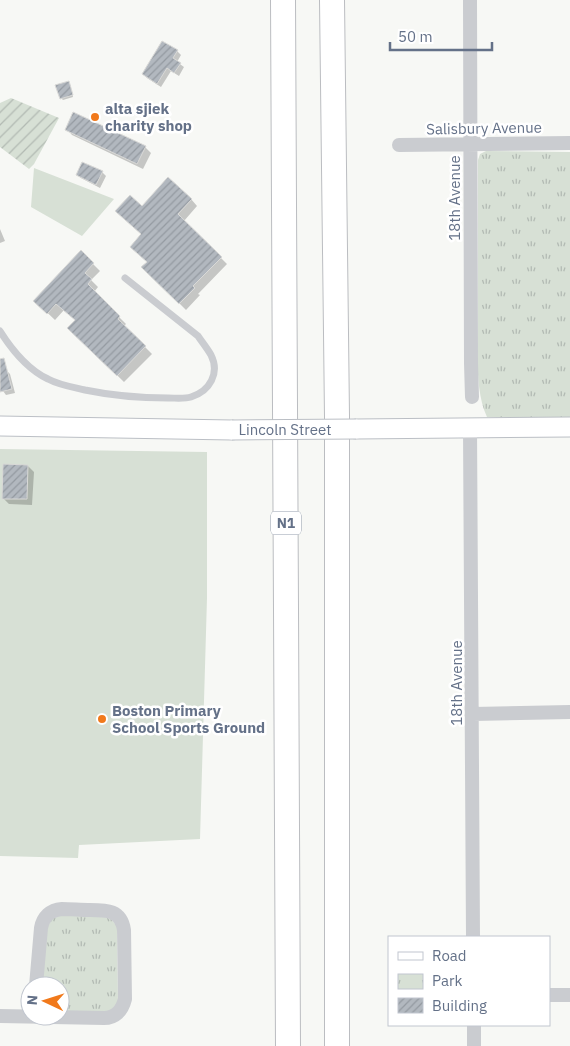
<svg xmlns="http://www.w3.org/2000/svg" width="570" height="1046" font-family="'IBM Plex Sans',sans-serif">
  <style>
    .grass { fill: #d7e0d5 }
    .park { fill: url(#park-tufts) }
    .garden { fill: url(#garden-furrows) }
    .shadow { fill: #0003 }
    .building { fill: url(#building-hatch); stroke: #d9d9d7 }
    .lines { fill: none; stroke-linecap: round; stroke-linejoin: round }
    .secondary-casing { stroke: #bbbfc5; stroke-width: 21 }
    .highway-casing { stroke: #bbbdc1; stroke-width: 26 }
    .lane { stroke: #caccd0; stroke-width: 7 }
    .street { stroke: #caccd0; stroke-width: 14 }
    .secondary { stroke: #fff; stroke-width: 19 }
    .highway { stroke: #fff; stroke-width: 24 }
    .secondary-bridge-casing { stroke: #bbbfc5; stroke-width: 21; stroke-linecap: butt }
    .secondary-bridge { stroke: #fff; stroke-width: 19 }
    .poi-dot { fill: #f1791b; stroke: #fff; stroke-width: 2 }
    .labels { text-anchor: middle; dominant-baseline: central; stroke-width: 5; stroke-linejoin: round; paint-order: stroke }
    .shield { fill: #fff; stroke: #929cac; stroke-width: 1 }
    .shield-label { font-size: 14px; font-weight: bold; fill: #647188 }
    .poi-label { font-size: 15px; font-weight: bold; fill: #647188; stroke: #fff; text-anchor: start }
    .street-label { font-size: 15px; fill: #647188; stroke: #fff }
  </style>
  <defs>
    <pattern id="park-tufts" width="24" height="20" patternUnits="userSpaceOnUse" patternTransform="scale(1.25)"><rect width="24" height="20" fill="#d7e0d5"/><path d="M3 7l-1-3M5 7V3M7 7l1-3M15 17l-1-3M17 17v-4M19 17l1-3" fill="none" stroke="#b2bab3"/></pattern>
    <pattern id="garden-furrows" width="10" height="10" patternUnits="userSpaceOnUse" patternTransform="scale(1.25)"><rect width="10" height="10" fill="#d7e0d5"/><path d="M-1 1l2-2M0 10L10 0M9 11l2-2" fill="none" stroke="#b2bab3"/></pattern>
    <pattern id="building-hatch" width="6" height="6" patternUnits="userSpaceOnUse" patternTransform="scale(1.25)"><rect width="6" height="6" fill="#b2b8bf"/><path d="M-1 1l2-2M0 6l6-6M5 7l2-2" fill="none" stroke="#949aa1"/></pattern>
  </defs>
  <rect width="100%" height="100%" fill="#f7f8f5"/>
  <!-- grass -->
  <path class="grass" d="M34,168L114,199L82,236L31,207Z
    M0,449L207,452V598L200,839L79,845L78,858L0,856Z"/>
  <!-- park -->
  <path class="park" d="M486,151L570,152V417H487C474,390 478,344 478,314C478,263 478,212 478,160L480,154Z
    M61,915L104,917L111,919L117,926L118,1001L117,1005L109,1012H60V986H42L47,928L52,919Z"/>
  <!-- garden -->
  <path class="garden" d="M11,98L59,118L34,164L29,169L0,147V103Z"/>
  <!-- shadow -->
  <path class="shadow" d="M177,51L181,55L177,62L184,67L179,76L171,71L161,87L147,78L144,74Z
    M70,84L73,97L63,100L61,98Z
    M67,129L145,147L151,153L143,169L72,135Z
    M102,172L106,176L100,188L81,178L78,175Z
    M191,199L197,206L184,221L227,264L198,294L200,295L186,310L143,267L148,262L142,235V208Z
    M0,229L5,241L0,243Z
    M81,252L100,271L91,280L98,287L94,292L126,324L124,326L152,354L124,382L69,328L76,321L64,310L55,320L35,301Z
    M6,370L10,374L15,393L6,395L3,391L0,381V372Z
    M28,466L34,472L32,505L9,504L3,498Z"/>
  <!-- building -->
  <path class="building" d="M162,41L178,50L173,58L181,63L174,73L167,68L157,84L142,74Z
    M69,81L73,95L60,99L55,85Z
    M73,112L146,146L137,164L65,130Z
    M82,162L103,171L96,185L76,175Z
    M168,177L192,199L178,214L222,257L193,286L195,288L179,304L141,267L147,262L130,247L141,234L115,211L130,195L142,206Z
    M81,250L94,263L85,273L92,279L88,284L120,316L118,319L146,346L117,376L67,328L75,320L56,304L47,314L33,301Z
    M4,358L12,389L0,392V359Z
    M3,464L28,465L27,499H2Z"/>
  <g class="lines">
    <defs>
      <path id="secondary" d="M0,426L232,430
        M356,429L570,427"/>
      <path id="highway" d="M283,0L286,610L288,1046
        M332,0L337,416V1046"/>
    </defs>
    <!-- secondary casing -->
    <use href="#secondary" class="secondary-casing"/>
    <!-- highway casing -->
    <use href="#highway" class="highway-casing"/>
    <!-- lane -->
    <path class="lane" d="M0,331C12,350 27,369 48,379C59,385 72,387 85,390C114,396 138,398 168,398C176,398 185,399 191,397C210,391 220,373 211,355C207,348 202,342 198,336L125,278"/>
    <!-- street -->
    <path class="street" d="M470,0L471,363L472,397
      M399,145L570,143
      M470,428L473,937
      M473,714L570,712
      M549,995H570
      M0,1016L104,1018C115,1018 122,1011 125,999L124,930C121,910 107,910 90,910C81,910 71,909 62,909C50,910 43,917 41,928L36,986
      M474,1025V1046"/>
    <!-- secondary -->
    <use href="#secondary" class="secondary"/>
    <!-- highway -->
    <use href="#highway" class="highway"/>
    <defs>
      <path id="secondary-bridge" d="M232,430L356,429"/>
    </defs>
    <!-- secondary-bridge casing -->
    <use href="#secondary-bridge" class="secondary-bridge-casing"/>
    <!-- secondary-bridge -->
    <use href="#secondary-bridge" class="secondary-bridge"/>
  </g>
  <!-- markers -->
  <g class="poi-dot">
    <circle cx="95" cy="117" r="5"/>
    <circle cx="102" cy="719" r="5"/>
  </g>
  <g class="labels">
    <!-- shield labels -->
    <rect class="shield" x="271" y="511.5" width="30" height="23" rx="4"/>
    <g class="shield-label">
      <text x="286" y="523">N1</text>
    </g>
    <!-- poi labels -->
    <g class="poi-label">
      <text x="105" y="108">alta sjiek<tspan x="105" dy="17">charity shop</tspan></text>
      <text x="112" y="710">Boston Primary<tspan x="112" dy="17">School Sports Ground</tspan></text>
    </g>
    <!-- street labels -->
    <g class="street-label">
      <text transform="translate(484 128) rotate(-1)">Salisbury Avenue</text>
      <text transform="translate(454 198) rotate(-90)">18th Avenue</text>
      <text x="285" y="429">Lincoln Street</text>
      <text transform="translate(456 683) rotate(-90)">18th Avenue</text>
    </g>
  </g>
  <!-- legend -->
  <rect x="388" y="936" width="162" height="90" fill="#ffffff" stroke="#c1c6cf"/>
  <rect x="398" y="952" width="25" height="8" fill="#ffffff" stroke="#c1c6cf"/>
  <text x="432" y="961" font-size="15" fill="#647188">Road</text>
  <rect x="398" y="974" width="25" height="15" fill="url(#park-tufts)" stroke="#c1c6cf"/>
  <text x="432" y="986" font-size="15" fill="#647188">Park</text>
  <rect x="398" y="998" width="25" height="15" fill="url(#building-hatch)" stroke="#c1c6cf"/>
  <text x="432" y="1011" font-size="15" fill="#647188">Building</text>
  <!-- north arrow -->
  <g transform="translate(45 1001) rotate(274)"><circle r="24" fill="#ffffff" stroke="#c1c6cf"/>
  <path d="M0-4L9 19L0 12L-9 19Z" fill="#f1791b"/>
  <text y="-8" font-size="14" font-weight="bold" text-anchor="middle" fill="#647188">N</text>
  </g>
  <!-- scale -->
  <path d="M390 42v8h102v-8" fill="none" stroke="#647188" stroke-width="2.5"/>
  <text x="398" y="42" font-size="15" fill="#647188" stroke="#ffffff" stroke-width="4" paint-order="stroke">50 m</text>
</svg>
